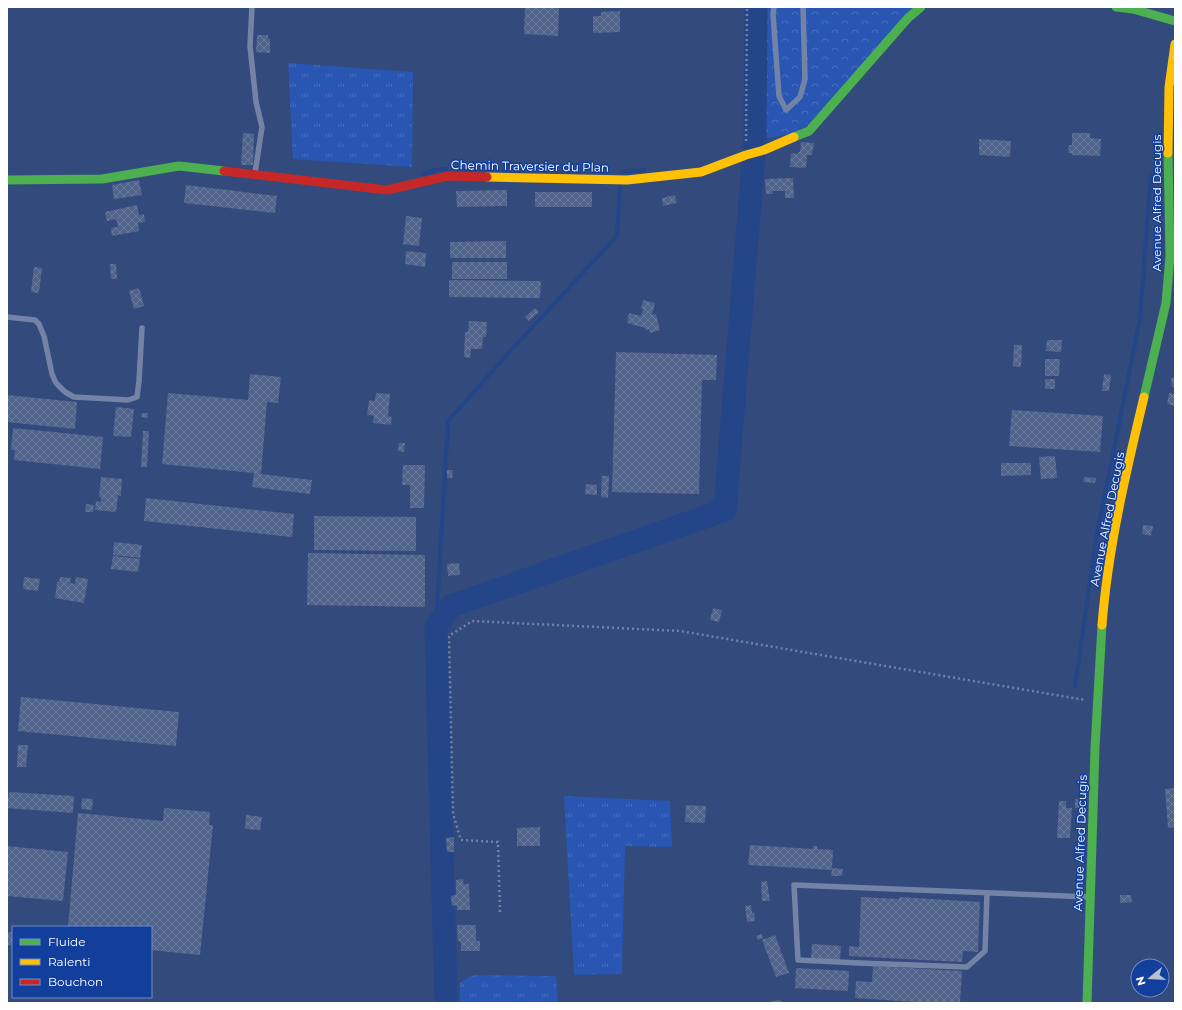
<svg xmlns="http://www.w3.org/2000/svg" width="1182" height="1010" font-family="Montserrat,sans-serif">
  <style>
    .grass { fill: url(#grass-tufts) }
    .forest { fill: url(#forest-crowns) }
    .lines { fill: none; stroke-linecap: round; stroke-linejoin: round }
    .stream { stroke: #254589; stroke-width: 4 }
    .river { stroke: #254589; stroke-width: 23 }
    .building { fill: url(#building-cross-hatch) }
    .path { stroke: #7283a6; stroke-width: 2.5; stroke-dasharray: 2 3; stroke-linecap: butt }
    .lane { stroke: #7283a6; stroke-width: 5.5 }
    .fast { stroke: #4caf50; stroke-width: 9 }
    .slow { stroke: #ffc107; stroke-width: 9 }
    .jam { stroke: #c62828; stroke-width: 9 }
    .labels { text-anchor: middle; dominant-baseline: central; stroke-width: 3; stroke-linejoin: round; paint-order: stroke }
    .street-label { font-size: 12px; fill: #fff; stroke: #133f9c }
  </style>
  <defs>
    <pattern id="grass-tufts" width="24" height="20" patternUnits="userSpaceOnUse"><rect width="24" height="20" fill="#2856b2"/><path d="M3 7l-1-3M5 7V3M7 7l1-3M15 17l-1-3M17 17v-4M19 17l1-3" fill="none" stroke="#486fbe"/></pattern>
    <pattern id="forest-crowns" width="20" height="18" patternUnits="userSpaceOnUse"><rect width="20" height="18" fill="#2856b2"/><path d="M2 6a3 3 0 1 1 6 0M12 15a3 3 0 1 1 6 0" fill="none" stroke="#486fbe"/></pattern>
    <pattern id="building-cross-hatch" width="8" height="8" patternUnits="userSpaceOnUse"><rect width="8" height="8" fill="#50638b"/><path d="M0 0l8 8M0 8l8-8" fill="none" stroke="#6a7a9c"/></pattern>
  </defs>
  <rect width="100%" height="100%" fill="#324a7c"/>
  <!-- grass -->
  <path class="grass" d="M288,63L413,72L412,167L293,159Z
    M564,796L670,801L672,847L625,846L622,974L574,975Z
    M476,975L556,976L558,1003H460V983L467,978Z"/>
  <!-- forest -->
  <path class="forest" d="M765,7H913L809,124L792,134L763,139Z"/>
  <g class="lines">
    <!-- stream -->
    <path class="stream" d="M621,172L644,170
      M423,174L440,169H446
      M436,627L448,421L514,347L617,236L620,186
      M1075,687L1096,539L1140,319L1151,173L1159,170"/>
    <!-- river -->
    <path class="river" d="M446,1003L436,627L451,606L725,510L755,140L756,7"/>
  </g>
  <!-- building -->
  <path class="building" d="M525,7H559L558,36L524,34Z
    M620,11V32L593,33V16H601V12Z
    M257,35H268V39H270V53L256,52Z
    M243,133L254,134L253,165H241Z
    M1072,133H1090V138L1101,139L1100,156L1072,155L1071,153H1068L1069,145H1072Z
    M979,139L1011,141L1010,157L979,155Z
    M801,142L814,143L812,155H807L806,168L790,167L791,153L798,154V152H800Z
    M793,178L794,198H785V191H773V194H766L765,179Z
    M139,180L142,195L114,199L112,185Z
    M186,185L277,196L275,213L184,203Z
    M507,190V206L457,207L456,191Z
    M535,192H592V207H535Z
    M675,195L677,203L663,206L662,198Z
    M137,205L139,215L144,214L145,222L138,223L139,231L112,236L111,228L118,227L116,219L107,221L105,212Z
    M406,216L422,218L419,246L403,244Z
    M506,241V258H450V242Z
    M406,251L426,253L425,267L405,264Z
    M452,262H507V279H452Z
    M110,264H116L117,279H111Z
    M34,267L42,268L39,293L31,292Z
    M449,280L541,281L540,298L449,297Z
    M139,288L144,306L134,309L129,291Z
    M643,300L655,303L652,315L656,314L660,330L650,333L649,329L646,330L645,328L627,323L629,313L641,316L643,309H641Z
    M535,308L539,312L529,321L525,317Z
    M469,321L487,322L486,337H483L482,349H471L470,358L464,357L465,332H468Z
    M1047,340H1062L1061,352L1046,351Z
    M1014,345H1022L1021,367L1013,366V365Z
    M616,352L717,355L716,380H702L699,494L612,492Z
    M1045,359H1060L1059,376H1045Z
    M250,374L281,377L278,403L267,402L261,474L312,480L310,494L252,487L254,473L162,464L168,393L248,400Z
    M1104,374L1111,375L1109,391H1102Z
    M1171,378H1175V387H1172Z
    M1045,379H1055V389H1045Z
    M376,393L390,394L388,416L392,417L391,425L373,423L374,416L367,415L369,400L375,401Z
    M1169,393L1175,394V406L1167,404Z
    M7,395L77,402L75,429L7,422Z
    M116,407L134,409L131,437L113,436Z
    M1012,410L1103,416L1100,452L1009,446Z
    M142,413H148V418L141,417Z
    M13,428L103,437L100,469L14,460L15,450H11Z
    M143,431H149L147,467H141Z
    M399,443H405L404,452L398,451Z
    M1055,456L1057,478L1041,479L1039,457Z
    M1001,463H1031V475L1001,476Z
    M403,465H425L424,508H410V485H402Z
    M447,470H453L452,478H447Z
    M602,476H609L608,498L601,497Z
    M101,477L122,479L121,496L118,495L116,512L95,510L96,501L101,502V497H99Z
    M1084,477L1096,478L1095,483L1083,482Z
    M586,484L597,485V495L585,494Z
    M146,498L294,514L292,537L144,521Z
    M86,504L94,505L93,512H85Z
    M314,516L416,517V551L314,550Z
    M1143,525L1153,526L1151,536L1142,534Z
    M114,542L142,545L140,558L113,555Z
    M308,553L425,555V607L307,605Z
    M113,556L140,559L138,572L111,569Z
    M459,563L460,575L448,576L447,564Z
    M24,577L40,579L38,591L23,589Z
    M60,577L71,578L70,583L75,584L76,577L88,579L84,603L55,598L57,582H59Z
    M713,608L722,610L719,622L710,620Z
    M21,697L179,712L176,746L18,731Z
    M18,745H28L26,767H17Z
    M1175,788V827L1168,828L1165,789Z
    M9,792L74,796L73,813L7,808Z
    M82,798L93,799L92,810L81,809Z
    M1075,799H1082V808H1075Z
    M1059,801H1066V808H1072L1070,838H1057Z
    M686,805L706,806L705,823L685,822Z
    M164,808L210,812L209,825H213L200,955L151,950V927H68L78,813L163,821Z
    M246,815L262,817L260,830L245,829Z
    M540,827V846H517V828Z
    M454,837V852H447L446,838Z
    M750,845L813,849V846H817V849L833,850L832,868L843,869L842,876H831L832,870L748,865Z
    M7,846L68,852L63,901L7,896Z
    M463,879L464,884H469L470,910H457V905L452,906L451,896L456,895V880Z
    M767,881L770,901H762L761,882Z
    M1120,895H1131L1132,902L1120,903Z
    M861,897L899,899V897L980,902L978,952L963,951L962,962L849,956V946L859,947Z
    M751,905L752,913L754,912L755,921L747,922L745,906Z
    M457,925H476V941H480V951H461V942L458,941Z
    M7,932H13V946L7,945Z
    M762,934L763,938L758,940L756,936Z
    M775,935L789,973L776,977L762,940Z
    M812,944L841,946L840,960L811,958Z
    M873,966L962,971L960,1003H932L855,998L856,981L872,982Z
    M796,968L849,971L848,991L795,988Z
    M781,1000V1003H771V1001Z"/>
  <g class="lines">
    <!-- path -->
    <path class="path" d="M746,141L747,7
      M500,912L498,842L461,840L453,814L449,636L472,621L680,631L1085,700"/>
    <!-- lane -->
    <path class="lane" d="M252,7L250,46L256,102L262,127L255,173
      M774,7L773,14L779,96L786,110L800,97L805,79L803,7
      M7,317L35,320L39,324L44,336L52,374L56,383L65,392L74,397L128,400L137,397L139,381L142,328
      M987,893L985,951L967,967L859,963L798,960L794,885L1090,897"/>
    <!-- fast -->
    <path class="fast" d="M1116,7L1133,9L1175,21
      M794,137L809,131L908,18L921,7
      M7,180L102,179L179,166L224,171
      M1144,397L1166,303L1170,256L1168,153
      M1087,1003L1095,748L1102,625"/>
    <!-- slow -->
    <path class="slow" d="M1168,153L1169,87L1175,44
      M487,177L627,180L701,172L746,155L764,150L794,137
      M1102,625C1108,548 1126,472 1144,397"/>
    <!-- jam -->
    <path class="jam" d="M224,171L387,190L448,176L487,177"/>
  </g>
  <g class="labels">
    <!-- street labels -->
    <g class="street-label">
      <text transform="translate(530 166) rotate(1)">Chemin Traversier du Plan</text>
      <text transform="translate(1156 203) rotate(-90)">Avenue Alfred Decugis</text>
      <text transform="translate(1107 519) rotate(-79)">Avenue Alfred Decugis</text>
      <text transform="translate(1080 843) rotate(-88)">Avenue Alfred Decugis</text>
    </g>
  </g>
  <!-- border -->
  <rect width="1182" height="1010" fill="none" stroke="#ffffff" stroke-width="16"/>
  <!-- legend -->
  <rect x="12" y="926" width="140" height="72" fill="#133f9c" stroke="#718cc4"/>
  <rect x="20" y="939" width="20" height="6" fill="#4caf50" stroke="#718cc4"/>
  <text x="48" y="946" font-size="12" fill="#ffffff">Fluide</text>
  <rect x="20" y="959" width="20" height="6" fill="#ffc107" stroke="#718cc4"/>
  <text x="48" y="966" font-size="12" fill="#ffffff">Ralenti</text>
  <rect x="20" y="979" width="20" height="6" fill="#c62828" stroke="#718cc4"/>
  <text x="48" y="986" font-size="12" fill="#ffffff">Bouchon</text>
  <!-- north arrow -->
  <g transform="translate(1150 978) rotate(252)"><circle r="19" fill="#133f9c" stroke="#718cc4"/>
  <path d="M0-3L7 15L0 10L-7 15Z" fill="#b7c0d1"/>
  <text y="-6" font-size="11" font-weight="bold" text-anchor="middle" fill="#ffffff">N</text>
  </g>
</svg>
